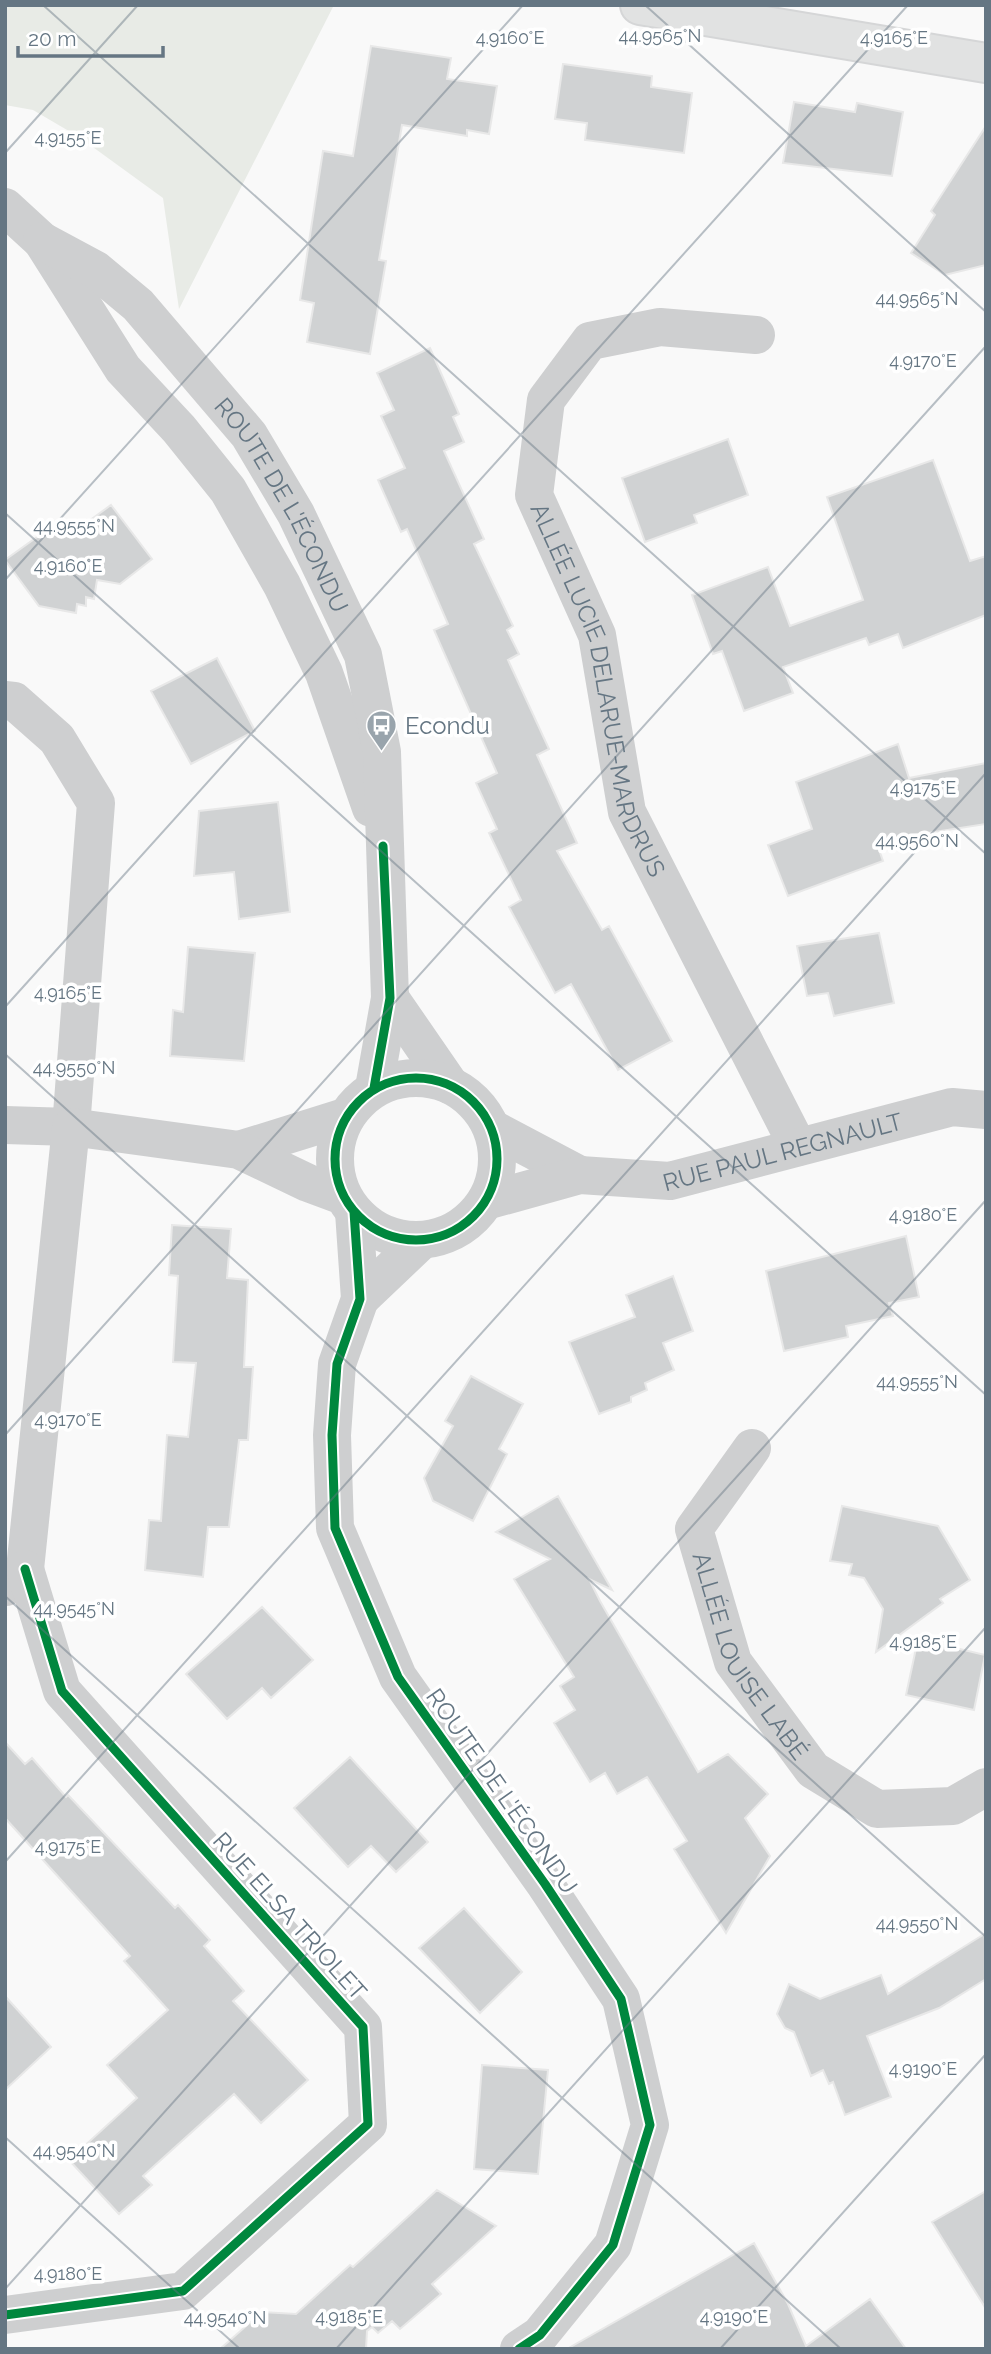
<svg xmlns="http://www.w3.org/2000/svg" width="991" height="2354" font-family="Raleway,sans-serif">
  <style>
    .green { fill: #e8ebe6 }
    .building { fill: #d0d2d3; stroke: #e8e8e8; stroke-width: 2 }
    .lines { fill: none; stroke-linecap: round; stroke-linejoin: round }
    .major-casing { stroke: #d5d6d7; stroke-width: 42 }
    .minor { stroke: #cecfd0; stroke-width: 38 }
    .major { stroke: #e1e2e2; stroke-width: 38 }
    .cycleway-casing { stroke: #fff; stroke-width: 13 }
    .cycleway { stroke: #00873e; stroke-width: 9 }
    .ticks { fill: none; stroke: #657683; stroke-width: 2; stroke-opacity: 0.45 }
    .labels { text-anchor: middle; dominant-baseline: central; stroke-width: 7; stroke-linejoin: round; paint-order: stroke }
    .street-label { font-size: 24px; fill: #657683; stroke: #fff }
    .poi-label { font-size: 24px; fill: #657683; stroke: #fff; text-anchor: start }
    .ticks-label { font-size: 18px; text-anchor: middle; fill: #657683; stroke: #fff; stroke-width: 7; stroke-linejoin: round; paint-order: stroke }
  </style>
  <rect width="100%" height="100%" fill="#f9f9f9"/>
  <!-- green -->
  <path class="green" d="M5,5H334L179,309L163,198L79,137L33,110L5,105Z"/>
  <!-- building -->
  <path class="building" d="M371,46L451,58L447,79L497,86L489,134L467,130V136L402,125L379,260L386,261L370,354L307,342L314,303L300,300L323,151L353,156Z
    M563,64L652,76L651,87L692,93L684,153L585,140L587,123L555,119Z
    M794,102L855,112L857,103L903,112L892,176L783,163Z
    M986,126V265L945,275L911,253L935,215L931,211Z
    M430,348L459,414L453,417L464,442L444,451L484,539L474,544L513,626L507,630L519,654L508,660L549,749L537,755L577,843L557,851L602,930L609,926L672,1041L618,1070L571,984L555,993L509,907L521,900L489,833L497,829L476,783L497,773L434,630L448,624L407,529L401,532L378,480L405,468L381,416L394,410L377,373Z
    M728,439L748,495L694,515L697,523L645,542L622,478Z
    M933,460L970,561L986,556V615L903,648L898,634L869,645L866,638L783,667L793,693L744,711L722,651L713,654L692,595L768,567L790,626L863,600L827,497Z
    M111,505L152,559L120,584L97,580L94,599L86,597V606L77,604L76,613L39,606L5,560L58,522L68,536Z
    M217,658L255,731L191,764L151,691Z
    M898,744L909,778L986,763V824L876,841L883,861L788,896L768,845L812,829L796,782Z
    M278,802L290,912L239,919L234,872L194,876L199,811Z
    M879,933L894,1003L834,1016L828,993L807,996L797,946Z
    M188,947L255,953L244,1061L170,1056L173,1010L183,1012Z
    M172,1225L231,1229L227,1278L248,1280L244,1367H253L248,1440H239L229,1527H208L203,1577L145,1570L149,1520L161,1521L167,1435L188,1437L196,1363L173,1362L178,1276L169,1275Z
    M906,1236L919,1297L889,1303L893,1316L846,1326L848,1337L784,1351L766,1271Z
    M673,1276L693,1331L663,1343L674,1370L645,1383L647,1390L631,1397V1402L599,1414L569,1342L635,1317L626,1295Z
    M471,1376L523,1404L499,1449L507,1454L473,1521L433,1501L424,1478L453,1426L445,1421Z
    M558,1496L612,1590L589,1579L600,1601L698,1772L728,1754L768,1794L745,1818L770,1856L726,1933L674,1849L687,1841L647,1777L617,1794L605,1773L590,1782L554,1723L575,1710L560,1686L574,1677L514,1579L550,1559L496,1532Z
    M842,1506L938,1526L970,1580L940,1599L943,1603L876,1652L883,1609L864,1578L849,1575L852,1564L830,1561Z
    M262,1607L313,1660L271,1698L262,1688L227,1719L186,1674Z
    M918,1639L985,1655L974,1710L906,1695Z
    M5,1742L25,1764L32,1758L66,1797L68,1795L175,1908L178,1905L210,1940L204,1946L244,1991L233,2001L308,2080L261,2123L234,2094L143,2176L152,2185L119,2214L69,2160L137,2098L107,2065L168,2010L124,1961L130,1956L5,1818Z
    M350,1757L428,1842L396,1872L371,1846L348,1867L294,1808Z
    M464,1908L522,1972L480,2013L419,1948Z
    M986,1933V1979L939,2008L867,2036L891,2097L845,2115L833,2082L829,2084L823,2070L811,2076L794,2032L785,2028L777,2014L789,1984L820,1999L881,1975L888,1994Z
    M5,1996L51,2047L5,2090Z
    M482,2065L548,2070L538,2174L474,2169Z
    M437,2190L496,2226L432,2284L441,2294L400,2329L392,2321L378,2333L372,2327L367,2331L366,2349H220L262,2312L296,2314L350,2265L353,2267Z
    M986,2191V2309L932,2222Z
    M754,2243L788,2304L806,2346L870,2299L906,2349H567Z"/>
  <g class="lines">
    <defs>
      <path id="major" d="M640,5L986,63"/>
    </defs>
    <!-- major casing -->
    <use href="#major" class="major-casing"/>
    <!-- minor -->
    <g class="minor">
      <path d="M5,207L42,241L123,369L179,429L228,490L282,585L324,673L371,808"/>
      <path id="s1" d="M42,241L96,270L138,305L249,435L296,514L363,655L382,752L390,998L374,1088"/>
      <path id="s2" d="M756,335L660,327L590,341L546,400L534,495L597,635L627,812L798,1147"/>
      <path d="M5,700L14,701L57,739L96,803L71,1127L5,1125"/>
      <path d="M390,998L450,1085"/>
      <circle cx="416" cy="1159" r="81"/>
      <path d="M493,1129L580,1175"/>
      <path d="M239,1150L345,1117"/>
      <path id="s3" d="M486,1201L580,1175L670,1181L952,1107L986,1110"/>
      <path d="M354,1212L360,1299L337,1364L332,1435L335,1528L398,1677L545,1884L621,1999L650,2125L613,2245L540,2335L519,2349"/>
      <path d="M360,1299L421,1241"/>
      <path id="s4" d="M752,1448L694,1529L733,1662L813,1770L877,1809L953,1806L986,1787"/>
      <path d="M6,1587L25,1569L71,1127L239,1150L308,1183L343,1196"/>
      <path d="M5,2315L183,2291L368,2124L363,2027L62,1691L25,1569"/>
    </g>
    <!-- major -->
    <use href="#major" class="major"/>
    <defs>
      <path id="cycleway" d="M335 1159a81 81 0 1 1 162 0a81 81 0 1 1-162 0Z
        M374,1088L390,998L383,846
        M354,1212L360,1299L337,1364L332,1435L335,1528L398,1677L545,1884L621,1999L650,2125L613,2245L540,2335L519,2349
        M5,2315L183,2291L368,2124L363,2027L62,1691L25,1569"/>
    </defs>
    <!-- cycleway casing -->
    <use href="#cycleway" class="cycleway-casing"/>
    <!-- cycleway -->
    <use href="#cycleway" class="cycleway"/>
  </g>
  <!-- ticks -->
  <path class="ticks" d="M43,5L986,854M645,5L986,312M5,153L138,5M5,513L986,1395M5,580L523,5M5,1007L908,5M5,1054L986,1937M5,1435L986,346M5,1596L841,2349M5,1862L986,773M5,2137L240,2349M5,2289L986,1200M336,2349L986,1627M720,2349L986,2054"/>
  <!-- icons -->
  <defs>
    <symbol id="bus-pin" viewBox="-11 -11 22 30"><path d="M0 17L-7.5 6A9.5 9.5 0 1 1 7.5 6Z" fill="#99a4ac" stroke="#fff"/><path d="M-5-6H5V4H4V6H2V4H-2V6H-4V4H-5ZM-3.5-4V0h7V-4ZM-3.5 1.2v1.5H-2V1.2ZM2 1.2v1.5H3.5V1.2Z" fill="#fff"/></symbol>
  </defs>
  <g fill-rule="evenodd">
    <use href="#bus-pin" x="364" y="708" width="35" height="47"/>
  </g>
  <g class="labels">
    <!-- street labels -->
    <g class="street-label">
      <text stroke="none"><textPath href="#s1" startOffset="364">ROUTE DE L'ÉCONDU</textPath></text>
      <text stroke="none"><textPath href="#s2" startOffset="544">ALLÉE LUCIE DELARUE-MARDRUS</textPath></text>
      <text stroke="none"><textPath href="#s3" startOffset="304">RUE PAUL REGNAULT</textPath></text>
      <text stroke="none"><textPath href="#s4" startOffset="240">ALLÉE LOUISE LABÉ</textPath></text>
      <text transform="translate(502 1791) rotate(55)">ROUTE DE L'ÉCONDU</text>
      <text transform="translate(290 1916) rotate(48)">RUE ELSA TRIOLET</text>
    </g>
    <!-- poi labels -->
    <g class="poi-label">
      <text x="405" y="725">Econdu</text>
    </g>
  </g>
  <g class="ticks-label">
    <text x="660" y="42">44.9565°N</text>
    <text x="894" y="44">4.9165°E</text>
    <text x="510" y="44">4.9160°E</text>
    <text x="68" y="144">4.9155°E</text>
    <text x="917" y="305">44.9565°N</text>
    <text x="923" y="367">4.9170°E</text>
    <text x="74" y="532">44.9555°N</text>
    <text x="68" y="572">4.9160°E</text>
    <text x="923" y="794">4.9175°E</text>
    <text x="917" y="847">44.9560°N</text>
    <text x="68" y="999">4.9165°E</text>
    <text x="74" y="1074">44.9550°N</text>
    <text x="923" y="1221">4.9180°E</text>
    <text x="917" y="1388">44.9555°N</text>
    <text x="68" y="1426">4.9170°E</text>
    <text x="74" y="1615">44.9545°N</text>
    <text x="923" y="1648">4.9185°E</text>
    <text x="68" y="1853">4.9175°E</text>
    <text x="917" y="1930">44.9550°N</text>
    <text x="923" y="2075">4.9190°E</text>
    <text x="74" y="2157">44.9540°N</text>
    <text x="68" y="2280">4.9180°E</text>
    <text x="349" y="2323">4.9185°E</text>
    <text x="734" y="2323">4.9190°E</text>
    <text x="225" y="2324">44.9540°N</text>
  </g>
  <!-- border -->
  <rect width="991" height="2354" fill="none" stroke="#657683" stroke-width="14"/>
  <!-- scale -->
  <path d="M18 46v10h145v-10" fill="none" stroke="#657683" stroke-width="3.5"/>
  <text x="28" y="46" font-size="21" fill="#657683" stroke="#ffffff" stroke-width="5" paint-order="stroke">20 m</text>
</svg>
